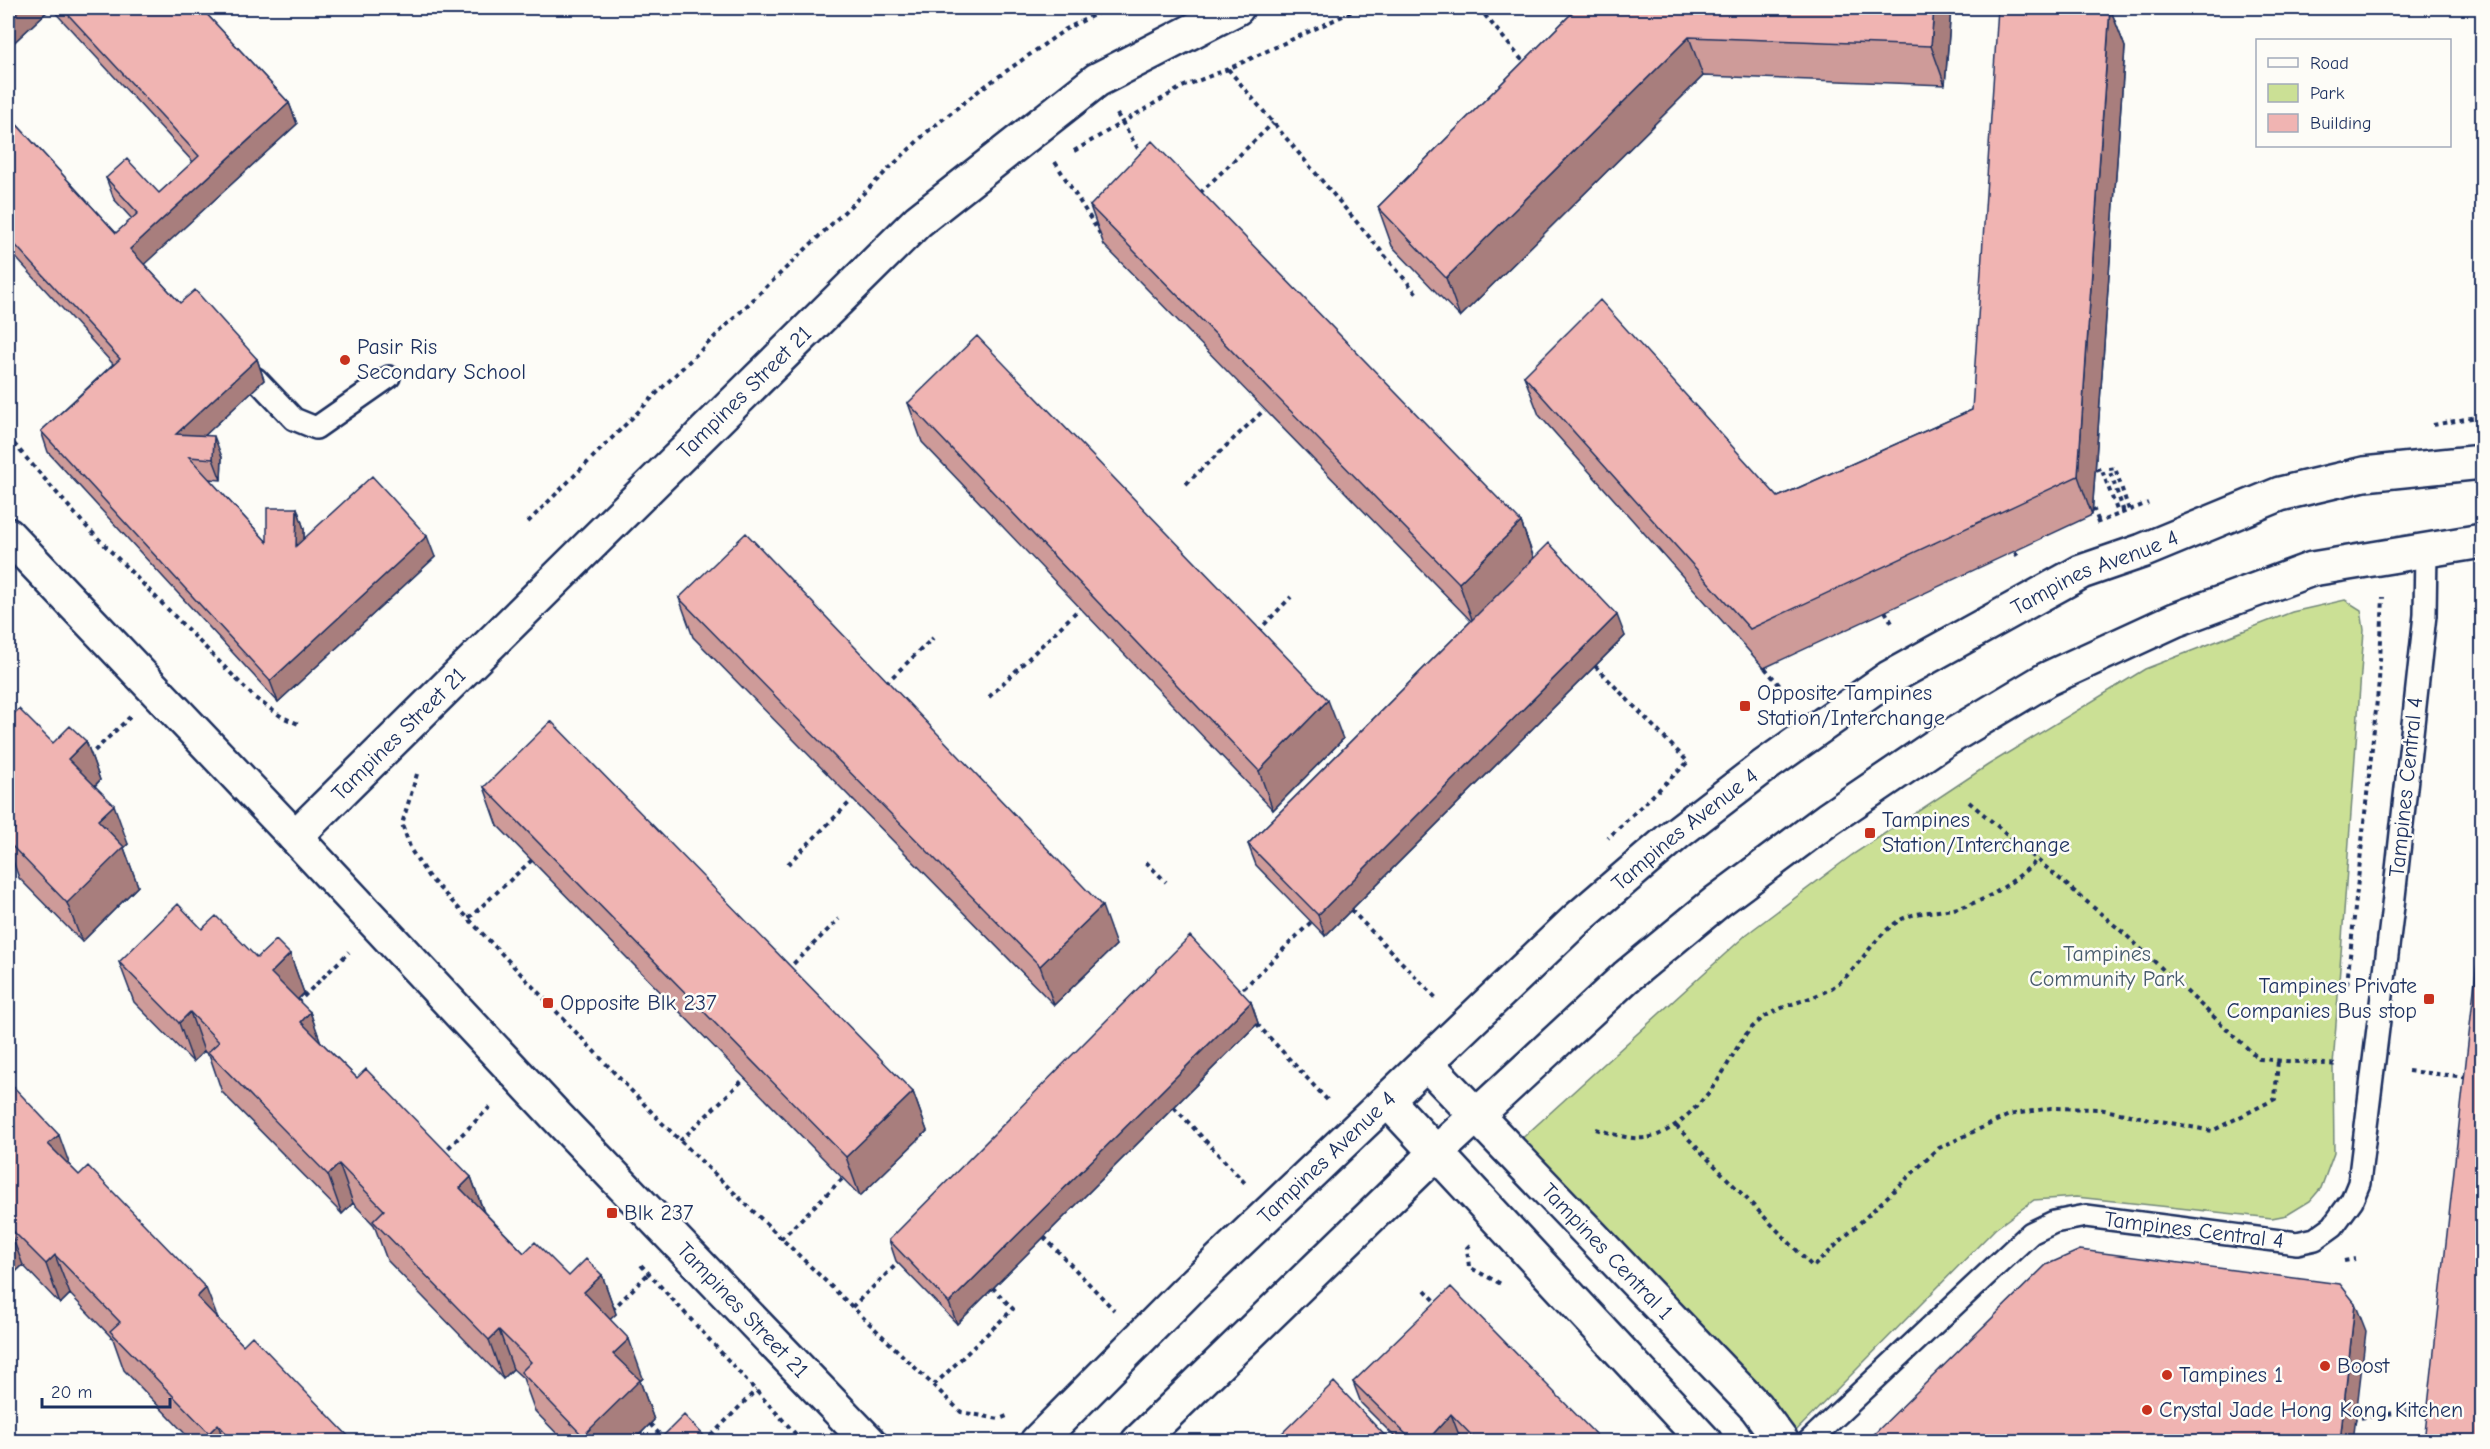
<svg xmlns="http://www.w3.org/2000/svg" width="2490" height="1449" font-family="'Comic Neue',sans-serif">
  <style>
    .park { fill: #cbe095; stroke: #73887a; stroke-width: 1.5 }
    .lines { fill: none; stroke-linecap: round; stroke-linejoin: round }
    .lane-casing { stroke: #1b2f5e; stroke-width: 26 }
    .street-casing { stroke: #1b2f5e; stroke-width: 38 }
    .secondary-casing { stroke: #1b2f5e; stroke-width: 38 }
    .path { stroke: #1b2f5e; stroke-width: 4; stroke-dasharray: 4.5 4.5; stroke-linecap: butt }
    .lane { stroke: #fdfcf7; stroke-width: 21 }
    .street { stroke: #fdfcf7; stroke-width: 33 }
    .secondary { stroke: #fdfcf7; stroke-width: 33 }
    .wall { fill: #ce9b99; stroke: #1b2f5e; stroke-width: 1.5 }
    .shaded-wall { fill: #a87e7d; stroke: #1b2f5e; stroke-width: 1.5 }
    .building { fill: #f0b4b2; stroke: #1b2f5e; stroke-width: 1.5 }
    .poi-dot { fill: #c8321e; stroke: #fdfcf7; stroke-width: 2 }
    .labels { text-anchor: middle; dominant-baseline: central; stroke-width: 5; stroke-linejoin: round; paint-order: stroke }
    .poi-label { font-size: 22px; fill: #1b2f5e; stroke: #fdfcf7; text-anchor: start }
    .street-label { font-size: 22px; fill: #1b2f5e; stroke: #fdfcf7 }
    .park-label { font-size: 22px; fill: #475b6c; stroke: #fdfcf7 }
  </style>
  <rect width="100%" height="100%" fill="#fdfcf7"/>
  <filter id="ink" filterUnits="userSpaceOnUse"><feTurbulence type="fractalNoise" baseFrequency=".0167" numOctaves="2"/><feDisplacementMap in="SourceGraphic" scale="12" xChannelSelector="R" yChannelSelector="G"/><feConvolveMatrix kernelMatrix="1 2 1 2 8 2 1 2 1" color-interpolation-filters="sRGB"/></filter>
  <g filter="url(#ink)">
    <!-- park -->
    <path class="park" d="M2345,600L2361,610L2364,630L2333,1066L2334,1153L2321,1188L2310,1201L2287,1215L2272,1218L2076,1197L2034,1200L1995,1229L1790,1437L1517,1143L1747,934L1852,855L1988,765L2145,669L2292,612Z"/>
    <g class="lines">
      <defs>
        <path id="lane" d="M256,379L294,419L316,428L389,377
          M1808,1442L2031,1233L2054,1222L2086,1216L2297,1243L2315,1239L2333,1226L2352,1200L2359,1183L2393,906L2425,615L2426,549"/>
        <g id="street">
          <path id="s1" d="M8,535L295,837L558,1118L869,1442"/>
          <path id="s2" d="M295,837L918,221L1097,80L1237,8"/>
          <path id="s3" d="M1427,1064L1756,1407L1782,1442"/>
          <path d="M1388,1101L1705,1442"/>
        </g>
        <g id="secondary">
          <path id="s4" d="M1037,1442L1187,1291L1576,920L1676,834L1763,767L1889,678L2081,572L2142,551L2280,494L2364,474L2482,462"/>
          <path d="M1138,1442L1436,1153L1626,977L1718,901L1828,819L1940,743L2047,679L2175,620L2312,569L2482,541"/>
        </g>
      </defs>
      <!-- lane casing -->
      <use href="#lane" class="lane-casing"/>
      <!-- street casing -->
      <use href="#street" class="street-casing"/>
      <!-- secondary casing -->
      <use href="#secondary" class="secondary-casing"/>
      <!-- path -->
      <path class="path" d="M1479,8L1526,65
        M1228,69L1418,295
        M1117,114L1143,157
        M1074,151L1182,87L1228,69L1360,8
        M1055,162L1104,240
        M1200,193L1273,123
        M2433,425L2482,416
        M8,437L84,524L255,698L282,717L301,725
        M2096,470L2101,468L2117,510L2123,509L2109,469L2115,468L2129,510
        M1186,484L1265,409
        M2093,508L2099,522
        M528,522L673,377L927,132L981,89L1066,29L1108,8
        M2096,523L2148,503
        M2015,552L2018,557
        M1885,611L1892,623
        M1258,631L1291,597
        M1595,666L1688,762L1608,838
        M1765,668L1780,686
        M886,683L933,638
        M989,697L1080,608
        M88,757L130,717
        M417,774L402,824L411,850L428,876L662,1123L961,1412L999,1419L1007,1416
        M1969,802L2126,935L2259,1059L2339,1065
        M1146,862L1166,882
        M788,864L852,800
        M1351,910L1438,1000
        M469,918L532,860
        M787,970L839,919
        M2347,984L2379,681L2383,597
        M1237,995L1312,921
        M297,1003L349,952
        M1257,1024L1330,1103
        M2408,1071L2467,1077
        M1174,1107L1245,1183
        M1676,1126L1813,1267L1939,1148L2009,1115L2051,1108L2099,1109L2212,1131L2275,1099L2278,1060
        M1596,1129C1610,1133 1629,1140 1645,1138C1674,1136 1711,1094 1725,1069C1738,1047 1744,1031 1766,1016C1790,1001 1818,1000 1840,982C1864,962 1876,932 1904,918C1919,911 1941,912 1958,908C1990,900 2015,881 2038,859
        M680,1141L745,1078
        M442,1154L492,1105
        M1044,1237L1114,1310
        M781,1239L843,1178
        M1470,1245L1467,1248L1469,1267L1503,1285
        M2344,1261L2355,1259
        M641,1265L803,1442
        M1425,1290L1439,1305
        M852,1307L898,1263
        M612,1310L649,1273
        M934,1385L1013,1309L993,1288
        M2352,1419L2430,1408
        M650,1424L667,1442
        M705,1442L756,1390"/>
      <!-- lane -->
      <use href="#lane" class="lane"/>
      <!-- street -->
      <use href="#street" class="street"/>
      <!-- secondary -->
      <use href="#secondary" class="secondary"/>
    </g>
    <!-- wall -->
    <path class="wall" d="M8,8H201L289,103L297,124L144,264L180,303L257,359L264,380L204,436L222,457L221,480L209,479L267,542L297,508L304,529V539L435,557L278,702L48,452L41,431L113,364L8,249V115L116,233L132,219L114,199L106,178L159,193L193,162L51,8L8,48Z
      M1577,8H1951L1945,85L1703,76L1460,317L1392,246L1378,207Z
      M2110,8L2125,47L2092,515L1764,668L1539,415L1524,376L1778,497L1972,410Z
      M1090,206L1521,522L1534,558L1625,636L1325,936L1256,865L1248,844L1471,621L1104,245Z
      M908,403L1343,739L1273,810L922,442Z
      M679,598L1116,945L1054,1005L693,637Z
      M8,719L53,743L86,741L100,780L95,786L128,844L124,848L138,886L82,942L19,878L8,847Z
      M484,787L913,1092L927,1131L860,1196L498,826Z
      M202,929L257,958L290,954L304,993L297,1000L310,1012L320,1041L357,1078L471,1177L484,1212L524,1253L569,1276L602,1275L616,1314L610,1319L643,1378L640,1381L654,1420L632,1442H565L535,1411L523,1378L513,1369L503,1379L387,1260L374,1225L353,1203L342,1214L222,1092L210,1057L204,1051L193,1062L134,1002L119,962Z
      M1251,1002L1258,1023L957,1324L896,1261L889,1240Z
      M8,1081L70,1166L243,1345L354,1442H193L124,1370L113,1339L70,1294L60,1304L23,1265L8,1279Z
      M1353,1382L1603,1442H1465L1459,1435L1452,1442H1400L1361,1403Z"/>
    <!-- shaded-wall -->
    <path class="shaded-wall" d="M21,8H51L8,48V20Z
      M1934,8H1951L1945,85L1931,46Z
      M2110,8L2125,47L2092,515L2078,476Z
      M1689,37L1703,76L1460,317L1446,278Z
      M289,103L297,124L138,270L130,249Z
      M257,359L264,380L184,455L176,434Z
      M214,436L222,457L221,480L213,459Z
      M297,508L304,529V567L296,546Z
      M1521,522L1535,562L1473,622L1459,583Z
      M427,536L435,557L278,702L270,681Z
      M1617,615L1625,636L1325,936L1318,915Z
      M1328,700L1343,739L1273,810L1259,771Z
      M86,741L100,780L83,798L68,759Z
      M114,805L128,844L124,848L138,886L82,942L67,903L98,820Z
      M1102,906L1116,945L1054,1005L1040,966Z
      M290,954L304,993L285,1012L271,973Z
      M1251,1002L1258,1023L957,1324L949,1303Z
      M190,1012L204,1051L193,1062L179,1023Z
      M310,1012L324,1051L301,1022Z
      M913,1092L927,1131L860,1196L846,1157Z
      M59,1135L73,1174L48,1144Z
      M339,1164L353,1203L342,1214L328,1175Z
      M471,1177L485,1216L460,1188Z
      M8,1226L23,1265L8,1279Z
      M55,1255L70,1294L60,1304L46,1264Z
      M602,1275L616,1314L598,1331L584,1292Z
      M206,1288L221,1327L197,1297Z
      M2355,1303L2366,1331L2353,1442H2340Z
      M499,1330L513,1369L503,1379L489,1340Z
      M629,1339L643,1378L640,1381L654,1420L632,1442H585L583,1436L613,1354Z
      M1451,1414L1459,1435L1452,1442H1426Z
      M218,1424L224,1442H212L209,1433Z"/>
    <!-- building -->
    <path class="building" d="M8,8H21L8,20Z
      M62,8H201L289,103L130,249L180,303L195,290L257,359L176,434L214,436L213,459L189,457L267,542V508H297L296,546L372,476L427,536L270,681L41,431L120,359L8,237V115L116,233L138,213L106,178L127,159L159,193L199,156Z
      M1577,8H1934L1931,46L1689,37L1446,278L1378,207Z
      M1998,8H2110L2078,476L1750,629L1524,376L1600,300L1778,497L1972,410Z
      M1152,141L1521,522L1459,583L1090,206Z
      M977,336L1328,700L1259,771L908,403Z
      M746,533L1102,906L1040,966L679,598Z
      M1549,543L1617,615L1318,915L1248,844Z
      M19,709L53,743L70,726L86,741L68,759L114,805L98,820L124,847L67,903L8,842V836L15,828L8,821V719Z
      M551,721L913,1092L846,1157L484,787Z
      M178,904L202,929L216,916L257,958L276,940L290,954L271,973L310,1012L301,1022L357,1078L366,1069L471,1177L460,1188L524,1253L535,1242L569,1276L586,1259L602,1275L584,1292L629,1339L613,1354L640,1380L583,1436L521,1372L531,1362L499,1330L489,1340L373,1221L384,1210L339,1164L328,1175L208,1052L219,1042L190,1012L179,1023L119,962Z
      M2482,917V1442H2424Z
      M1190,936L1251,1002L949,1303L889,1240Z
      M8,1081L59,1135L48,1144L79,1175L88,1166L206,1288L197,1297L243,1345L252,1336L354,1442H234L218,1424L209,1433L110,1331L120,1322L55,1255L46,1264L8,1226V1227Z
      M2080,1250L2340,1284L2355,1303L2340,1442H1869V1439L2046,1265Z
      M1451,1287L1603,1442H1478L1451,1414L1426,1442H1414L1353,1382Z
      M1334,1382L1391,1442H1273Z
      M684,1415L710,1442H657Z"/>
  </g>
  <!-- markers -->
  <g class="poi-dot">
    <circle cx="345" cy="360" r="6"/>
    <rect x="1739" y="700" width="12" height="12" rx="3"/>
    <rect x="1864" y="827" width="12" height="12" rx="3"/>
    <rect x="2423" y="993" width="12" height="12" rx="3"/>
    <rect x="542" y="997" width="12" height="12" rx="3"/>
    <rect x="606" y="1207" width="12" height="12" rx="3"/>
    <circle cx="2325" cy="1366" r="6"/>
    <circle cx="2167" cy="1375" r="6"/>
    <circle cx="2147" cy="1410" r="6"/>
  </g>
  <g class="labels">
    <!-- poi labels -->
    <g class="poi-label">
      <text x="357" y="347">Pasir Ris<tspan x="357" dy="25">Secondary School</tspan></text>
      <text x="1757" y="693">Opposite Tampines<tspan x="1757" dy="25">Station/Interchange</tspan></text>
      <text x="1882" y="820">Tampines<tspan x="1882" dy="25">Station/Interchange</tspan></text>
      <text x="2417" y="986" text-anchor="end">Tampines Private<tspan x="2417" dy="25">Companies Bus stop</tspan></text>
      <text x="560" y="1003">Opposite Blk 237</text>
      <text x="624" y="1213">Blk 237</text>
      <text x="2337" y="1366">Boost</text>
      <text x="2179" y="1375">Tampines 1</text>
      <text x="2159" y="1410">Crystal Jade Hong Kong Kitchen</text>
    </g>
    <!-- street labels -->
    <g class="street-label">
      <text stroke="none"><textPath href="#s2" startOffset="632">Tampines Street 21</textPath></text>
      <text stroke="none"><textPath href="#s4" startOffset="1378">Tampines Avenue 4</textPath></text>
      <text stroke="none"><textPath href="#s2" startOffset="146">Tampines Street 21</textPath></text>
      <text transform="translate(2406 787) rotate(-84)">Tampines Central 4</text>
      <text stroke="none"><textPath href="#s4" startOffset="892">Tampines Avenue 4</textPath></text>
      <text stroke="none"><textPath href="#s4" startOffset="406">Tampines Avenue 4</textPath></text>
      <text transform="translate(2194 1230) rotate(7)">Tampines Central 4</text>
      <text stroke="none"><textPath href="#s3" startOffset="260">Tampines Central 1</textPath></text>
      <text stroke="none"><textPath href="#s1" startOffset="1068">Tampines Street 21</textPath></text>
    </g>
    <!-- park labels -->
    <g class="park-label">
      <text x="2107" y="954">Tampines<tspan x="2107" dy="25">Community Park</tspan></text>
    </g>
  </g>
  <!-- margin -->
  <rect width="2490" height="1449" fill="none" stroke="#fdfcf7" stroke-width="30"/>
  <rect x="15" y="15" width="2460" height="1419" fill="none" stroke="#1b2f5e" stroke-width="2" filter="url(#ink)"/>
  <!-- legend -->
  <rect x="2256" y="39" width="195" height="108" fill="#fdfcf7" stroke="#a3aaba" stroke-width="1.5"/>
  <rect x="2268" y="58" width="30" height="9" fill="#fdfcf7" stroke="#a3aaba" stroke-width="1.5"/>
  <text x="2310" y="69" font-size="18" fill="#1b2f5e">Road</text>
  <rect x="2268" y="84" width="30" height="18" fill="#cbe095" stroke="#a3aaba" stroke-width="1.5"/>
  <text x="2310" y="99" font-size="18" fill="#1b2f5e">Park</text>
  <rect x="2268" y="114" width="30" height="18" fill="#f0b4b2" stroke="#a3aaba" stroke-width="1.5"/>
  <text x="2310" y="129" font-size="18" fill="#1b2f5e">Building</text>
  <!-- scale -->
  <path d="M42 1398v9h128v-9" fill="none" stroke="#1b2f5e" stroke-width="3"/>
  <text x="51" y="1398" font-size="18" fill="#1b2f5e" stroke="#fdfcf7" stroke-width="4.5" paint-order="stroke">20 m</text>
</svg>
